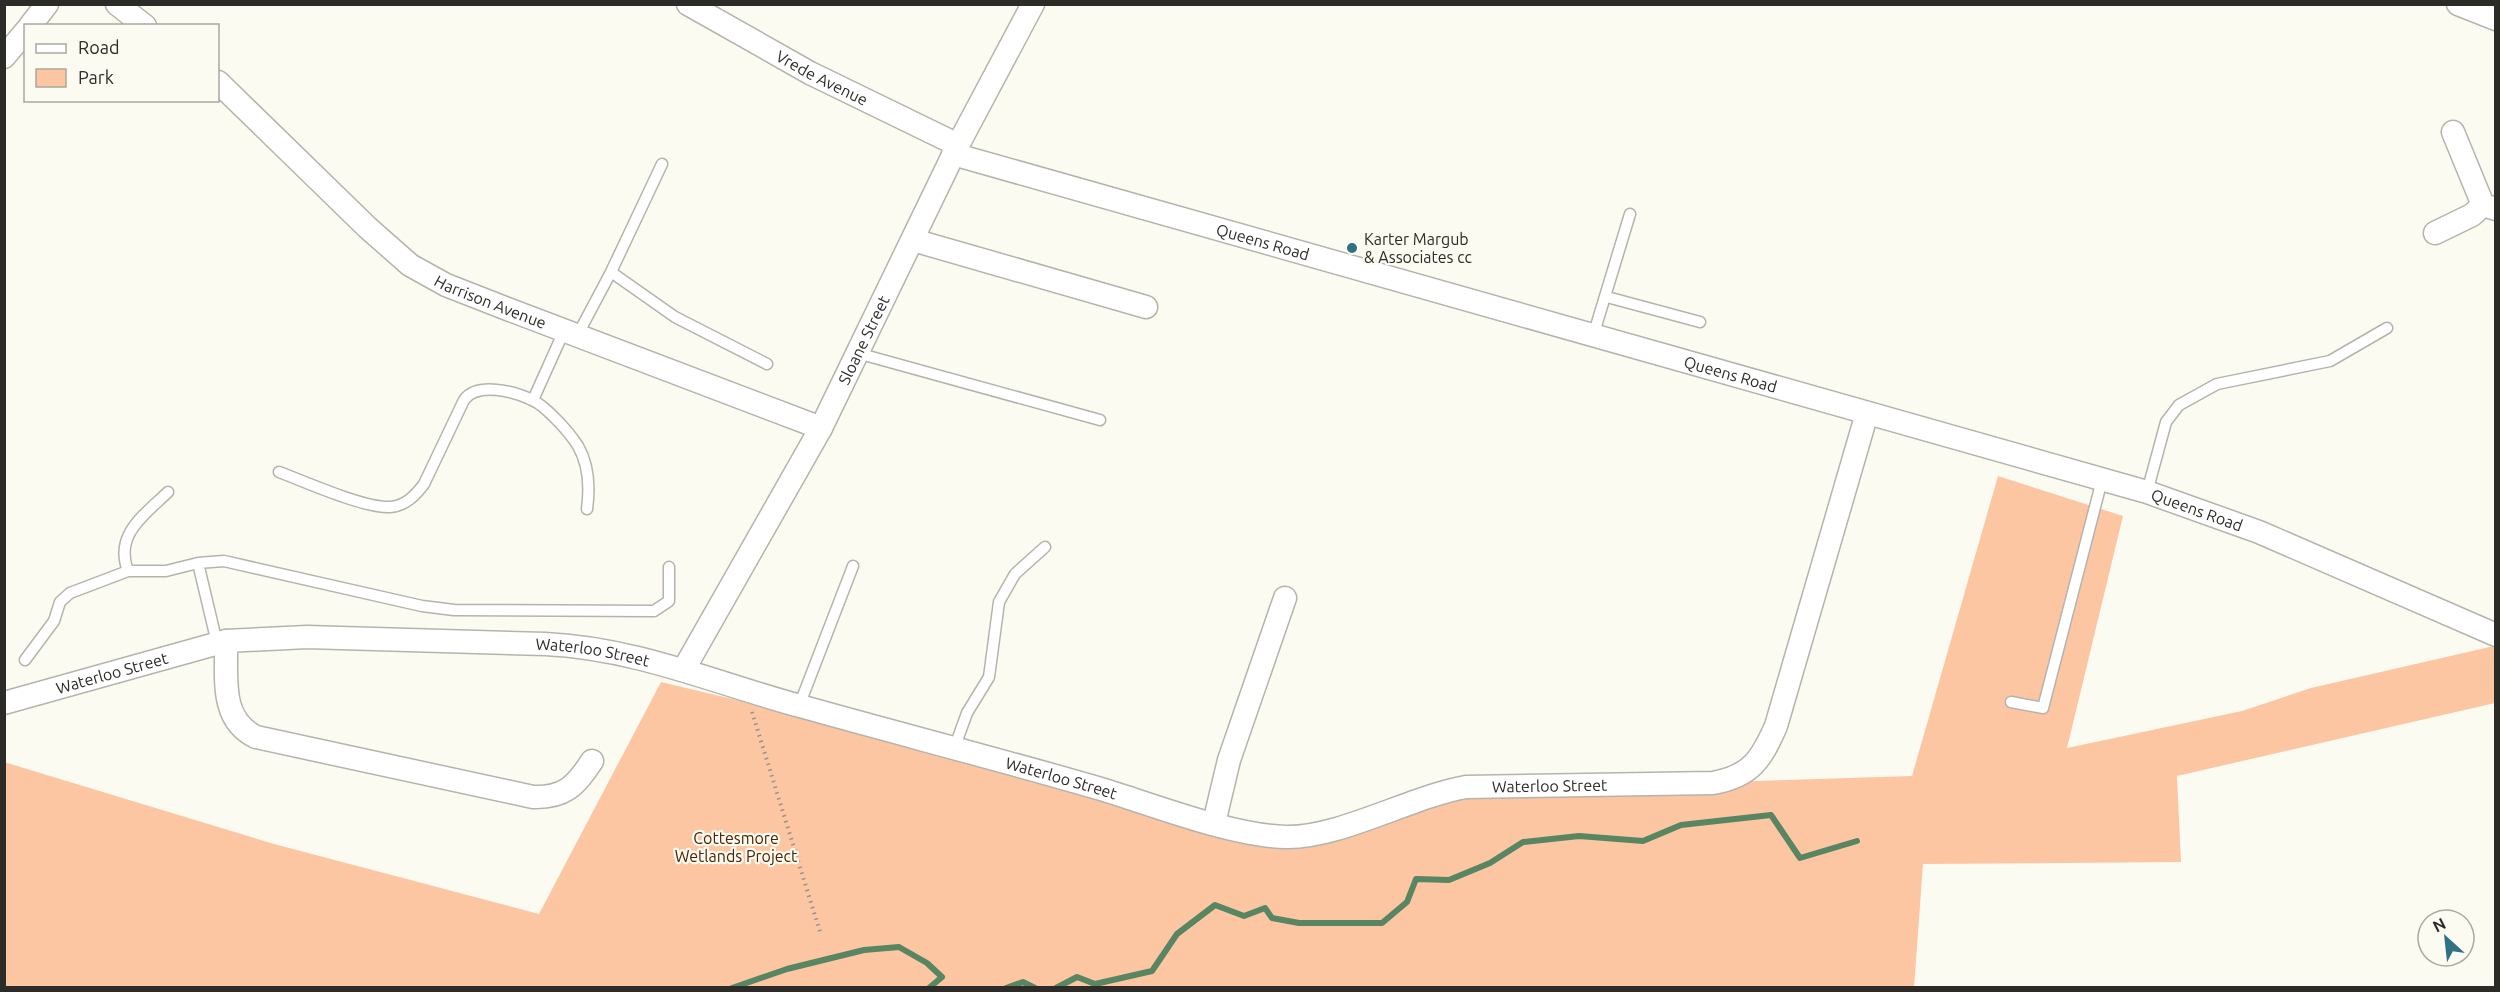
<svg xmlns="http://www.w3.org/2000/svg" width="2500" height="992" font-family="Ubuntu,sans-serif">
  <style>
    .green { fill: #fdc6a2 }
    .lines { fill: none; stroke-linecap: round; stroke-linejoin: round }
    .stream { stroke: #588562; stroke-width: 6 }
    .service-casing { stroke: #b5b4ac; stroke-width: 13 }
    .minor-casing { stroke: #b5b4ac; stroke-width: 25 }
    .path { stroke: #95948e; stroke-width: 4; stroke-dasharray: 1.5 4.5; stroke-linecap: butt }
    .service { stroke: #fff; stroke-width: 10 }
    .minor { stroke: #fff; stroke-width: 22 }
    .poi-dot { fill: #317085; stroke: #fcfbf2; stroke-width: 2 }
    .labels { text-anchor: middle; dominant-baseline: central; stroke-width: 4.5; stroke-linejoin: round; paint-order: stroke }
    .street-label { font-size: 16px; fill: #2c2b28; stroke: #fcfbf2 }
    .poi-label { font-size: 16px; fill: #2c2b28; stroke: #fcfbf2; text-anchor: start }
    .park-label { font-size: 16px; fill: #4c2200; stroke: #fcfbf2 }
  </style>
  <rect width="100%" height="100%" fill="#fcfbf2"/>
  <!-- green -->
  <path class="green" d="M1998,476L2123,516L2067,748L2242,711L2311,688L2494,646L2495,703L2177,776L2181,862L1923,864L1914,988L5,987L4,762L274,844L539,914L661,682L1301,835L1443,791L1912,776Z"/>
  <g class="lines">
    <!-- stream -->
    <path class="stream" d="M732,988L787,969L864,950L899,947L927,963L942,977L929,988
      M1006,988L1023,982L1035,988
      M1056,988L1077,977L1095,984L1152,971L1177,934L1215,905L1244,916L1265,908L1272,918L1299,923H1382L1407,902L1416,879L1449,880L1490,863L1523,842L1579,836L1643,841L1681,825L1771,815L1800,858L1857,841"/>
    <defs>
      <path id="service" d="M611,272L675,317L767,364
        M1607,297L1700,322
        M577,336L611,272L662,164
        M1593,336L1630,214
        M857,353L1100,420
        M533,400L564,331
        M279,472C306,482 363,508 390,507C405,506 415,496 424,484L464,400C477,382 514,391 532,400C546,406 570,433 578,446C589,465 590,487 587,509
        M2147,492L2166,422L2179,405L2217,384L2330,361L2387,328
        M198,563L217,643
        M128,571C114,535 144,515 168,492
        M25,660L54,621L60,602L70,593L128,571H166L198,563L224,561L422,606L454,610L654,611L669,601V567
        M2011,702L2043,708L2102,480
        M799,706L853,566
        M955,746L967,713L989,677L999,602L1015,574L1045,547"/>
      <g id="minor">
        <path d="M117,4L145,26"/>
        <path id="s1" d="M688,4L810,73L958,145"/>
        <path d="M2458,4L2496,19"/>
        <path d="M30,26L47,4"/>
        <path d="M4,57L26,31"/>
        <path id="s2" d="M218,82L368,228L410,265L446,285L510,310L821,428"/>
        <path d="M2453,132L2483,205L2496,209"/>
        <path id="s3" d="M953,154L2147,492L2259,532L2496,635"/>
        <path d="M2435,233L2472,215L2483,205"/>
        <path d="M913,240L1146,307"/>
        <path d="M226,641C227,677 219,719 256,737L533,797C564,798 576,786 592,761"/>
        <path id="s4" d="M684,669L821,428L958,145L1033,4"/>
        <path id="s5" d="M4,703L226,641L307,637L545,644C635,648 715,683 800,706C900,734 1001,760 1101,789C1154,805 1232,836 1286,837C1340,838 1410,797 1466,787L1713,783C1751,776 1761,760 1776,726L1867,413"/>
        <path d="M1214,823L1229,760L1285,598"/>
      </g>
    </defs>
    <!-- service casing -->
    <use href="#service" class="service-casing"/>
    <!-- minor casing -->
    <use href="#minor" class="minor-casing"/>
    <!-- path -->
    <path class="path" d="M752,712L821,935"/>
    <!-- service -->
    <use href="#service" class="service"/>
    <!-- minor -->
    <use href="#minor" class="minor"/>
  </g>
  <!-- markers -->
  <circle class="poi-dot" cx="1352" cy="248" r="6"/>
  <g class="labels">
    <!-- street labels -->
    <g class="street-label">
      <text stroke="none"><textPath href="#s1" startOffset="153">Vrede Avenue</textPath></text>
      <text stroke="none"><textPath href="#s3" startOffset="322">Queens Road</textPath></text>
      <text stroke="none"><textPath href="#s2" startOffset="354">Harrison Avenue</textPath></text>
      <text stroke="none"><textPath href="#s4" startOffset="375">Sloane Street</textPath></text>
      <text stroke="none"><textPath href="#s3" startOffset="808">Queens Road</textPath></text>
      <text stroke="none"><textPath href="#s3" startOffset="1294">Queens Road</textPath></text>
      <text stroke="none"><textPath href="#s5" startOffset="598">Waterloo Street</textPath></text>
      <text stroke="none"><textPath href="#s5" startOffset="112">Waterloo Street</textPath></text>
      <text stroke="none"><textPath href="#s5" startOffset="1084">Waterloo Street</textPath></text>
      <text stroke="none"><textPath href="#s5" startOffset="1588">Waterloo Street</textPath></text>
    </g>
    <!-- poi labels -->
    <g class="poi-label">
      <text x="1364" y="239">Karter Margub<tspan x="1364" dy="18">&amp; Associates cc</tspan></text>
    </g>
    <!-- park labels -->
    <g class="park-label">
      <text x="736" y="838">Cottesmore<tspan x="736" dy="18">Wetlands Project</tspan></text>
    </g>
  </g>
  <!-- border -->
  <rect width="2500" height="992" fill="none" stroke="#2c2b28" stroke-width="12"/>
  <!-- legend -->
  <rect x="24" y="24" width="195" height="78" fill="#fcfbf2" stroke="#a9a8a1" stroke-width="1.5"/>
  <rect x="36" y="44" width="30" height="9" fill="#ffffff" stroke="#a9a8a1" stroke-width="1.5"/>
  <text x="78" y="54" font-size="18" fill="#2c2b28">Road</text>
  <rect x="36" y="69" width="30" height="18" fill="#fdc6a2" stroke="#a9a8a1" stroke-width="1.5"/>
  <text x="78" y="84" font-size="18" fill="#2c2b28">Park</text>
  <!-- north arrow -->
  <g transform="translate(2446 938) rotate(333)"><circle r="28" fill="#fcfbf2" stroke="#a9a8a1" stroke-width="1.5"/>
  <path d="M0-4.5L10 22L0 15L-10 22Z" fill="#317085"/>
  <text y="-9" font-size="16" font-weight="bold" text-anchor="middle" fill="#2c2b28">N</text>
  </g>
</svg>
